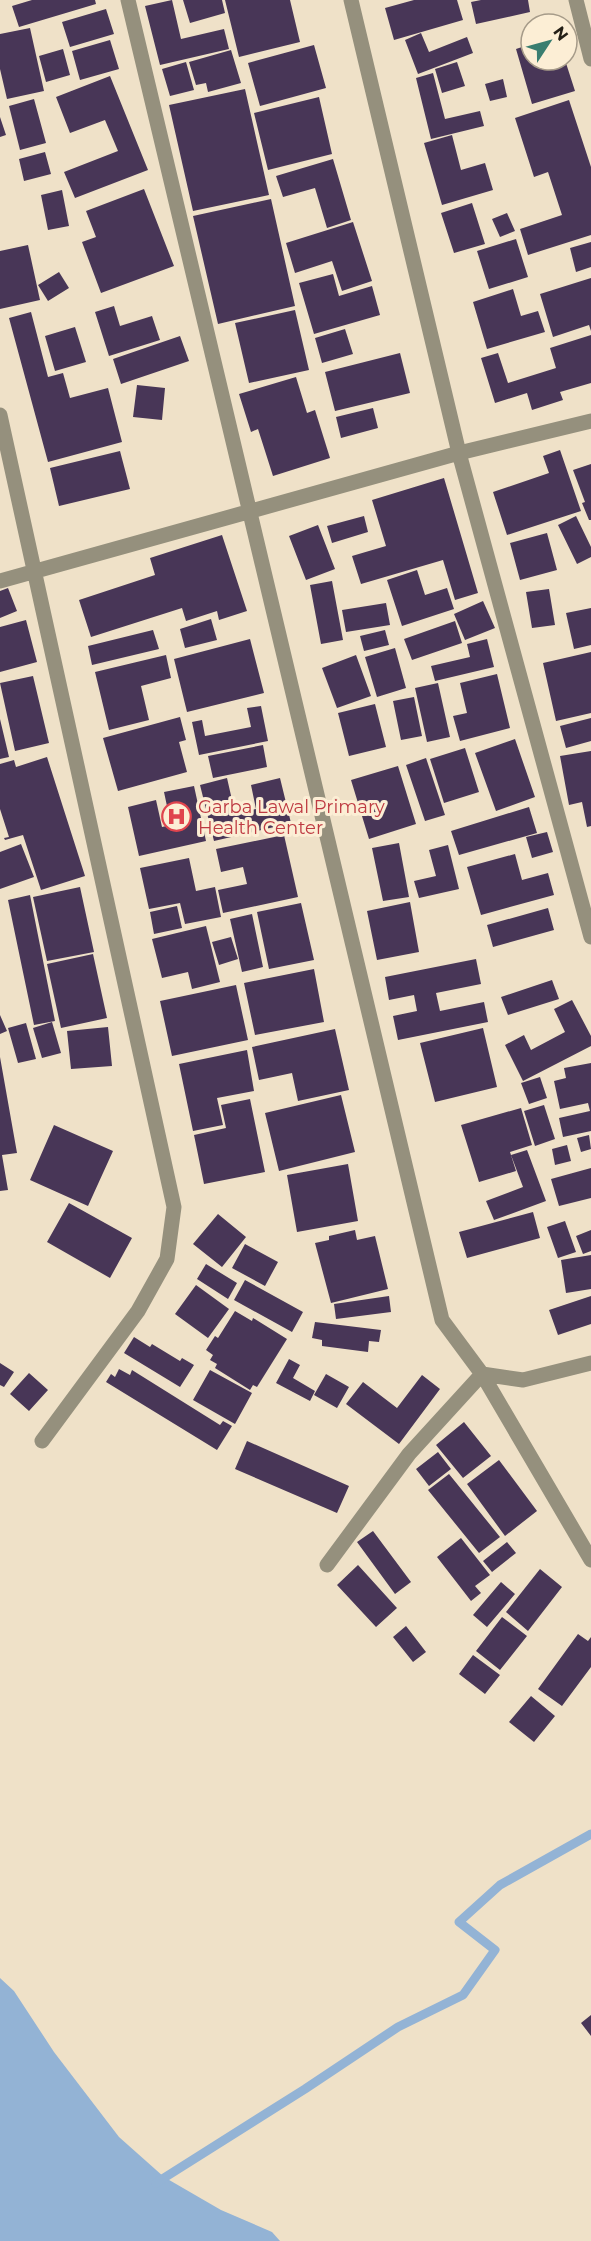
<svg xmlns="http://www.w3.org/2000/svg" width="591" height="2241" font-family="Montserrat,sans-serif">
  <style>
    .water { fill: #93b3d5 }
    .lines { fill: none; stroke-linecap: round; stroke-linejoin: round }
    .stream { stroke: #93b3d5; stroke-width: 9 }
    .building { fill: #483657 }
    .minor { stroke: #95907d; stroke-width: 15 }
    .labels { text-anchor: middle; dominant-baseline: central; stroke-width: 6; stroke-linejoin: round; paint-order: stroke }
    .health-label { font-size: 18px; fill: #be3a42; stroke: #fceed5; text-anchor: start }
  </style>
  <rect width="100%" height="100%" fill="#efe1c8"/>
  <!-- water -->
  <path class="water" d="M0,1978L14,1991L54,2052L119,2137L164,2177L221,2210L272,2232L280,2241H0Z"/>
  <g class="lines">
    <!-- stream -->
    <path class="stream" d="M156,2183L305,2089L398,2027L463,1995L495,1950L459,1922L500,1885L591,1834"/>
  </g>
  <!-- building -->
  <path class="building" d="M32,0H95L96,4L19,27L12,6Z
    M172,0L181,39L224,29L229,49L160,65L145,6Z
    M183,0H222L225,13L190,23Z
    M225,0H290L300,42L239,57Z
    M414,0H457L463,20L394,40L385,8Z
    M481,0H528L530,12L476,24L471,2Z
    M106,9L114,34L70,47L62,22Z
    M30,28L44,91L7,99L0,69V34Z
    M421,33L429,52L467,37L473,53L418,74L405,40Z
    M110,40L119,69L80,80L72,51Z
    M531,44V60H565L575,91L532,104L516,49Z
    M314,45L326,88L260,106L248,63Z
    M63,49L70,75L46,82L39,56Z
    M231,50L241,83L208,92L206,83L196,85L189,62Z
    M186,62L194,90L170,96L162,69Z
    M457,62L465,86L442,93L435,69Z
    M433,73L445,119L480,111L484,126L431,139L416,78Z
    M110,76L148,170L75,198L64,172L118,151L105,120L70,133L56,97Z
    M503,79L507,97L490,101L485,84Z
    M245,89L269,195L193,211L169,105Z
    M319,97L332,154L268,170L254,113Z
    M34,99L46,143L20,150L9,106Z
    M569,100L591,167V235L528,255L520,229L562,215L548,172L534,177L515,118Z
    M0,117L6,135L0,137Z
    M452,135L461,170L485,163L493,190L442,205L424,143Z
    M45,152L51,174L24,181L19,159Z
    M333,159L351,220L327,228L315,188L283,197L276,176Z
    M144,189L174,266L101,293L82,242L96,237L86,211Z
    M62,190L69,226L48,230L41,195Z
    M271,199L295,306L218,324L193,216Z
    M472,203L485,244L454,253L441,213Z
    M507,213L515,231L500,237L492,219Z
    M353,222L372,281L342,291L332,261L295,273L286,243Z
    M516,239L528,277L489,289L477,251Z
    M591,242V267L576,272L570,248Z
    M28,245L40,300L0,309V251Z
    M59,272L69,288L48,301L38,285Z
    M333,274L339,296L372,286L380,315L314,334L299,283Z
    M591,278V331L589,325L553,337L540,294Z
    M513,289L521,316L538,311L545,332L487,349L473,302Z
    M114,306L120,326L152,316L160,340L109,356L95,312Z
    M295,310L309,370L249,383L235,323Z
    M31,312L48,377L63,373L70,398L108,388L122,442L48,462L9,318Z
    M75,327L86,362L55,371L45,336Z
    M345,329L353,354L322,363L315,338Z
    M591,335V383L560,392L563,400L532,410L527,393L495,403L481,358L498,353L508,383L556,368L550,348Z
    M180,336L189,361L121,384L113,359Z
    M400,353L410,393L335,411L325,372Z
    M296,377L307,413L315,410L330,458L273,476L258,429L251,432L239,394Z
    M137,385L165,388L162,420L133,417Z
    M373,408L378,428L341,438L336,417Z
    M560,450L581,511L507,535L493,492L549,473L543,456Z
    M120,451L130,489L59,506L50,468Z
    M591,464V520H589L582,503L585,502L573,470Z
    M444,478L478,593L455,600L443,560L361,584L352,556L386,546L372,500Z
    M364,516L368,532L332,543L327,526Z
    M576,516L591,547V557L577,564L558,525Z
    M318,525L335,569L306,580L289,536Z
    M547,533L557,570L520,580L510,543Z
    M222,535L247,611L219,620L217,611L186,621L182,608L91,637L79,600L155,575L150,558Z
    M417,570L425,595L447,588L454,609L402,626L387,580Z
    M332,581L343,640L321,644L310,585Z
    M8,588L17,611L0,618V591Z
    M549,589L555,625L532,628L526,592Z
    M483,601L495,628L465,640L454,614Z
    M386,603L390,625L346,632L342,610Z
    M591,608V645L574,649L566,613Z
    M211,619L217,640L185,648L180,629Z
    M26,620L37,662L0,672V627Z
    M455,621L462,643L412,660L404,639Z
    M153,630L159,649L92,665L88,646Z
    M385,630L389,645L364,651L360,636Z
    M250,639L264,693L187,712L174,659Z
    M487,639L494,667L435,681L431,666L470,657L467,644Z
    M395,648L406,688L377,697L365,657Z
    M591,652V713L556,721L543,663Z
    M166,655L171,678L141,686L149,720L109,730L95,672Z
    M356,655L371,696L337,708L322,668Z
    M497,674L510,728L460,741L453,716L467,713L460,683Z
    M33,676L49,743L15,751L0,683Z
    M438,683L450,737L427,742L415,688Z
    M414,697L422,736L401,740L393,701Z
    M375,704L386,747L349,756L338,713Z
    M261,706L268,741L199,755L192,722L202,720L205,736L251,727L247,708Z
    M180,717L186,740L179,742L187,772L118,791L103,738Z
    M591,718V741L566,748L560,726Z
    M0,719L9,757L0,759Z
    M515,739L535,797L496,811L475,753Z
    M263,745L267,767L213,778L208,756Z
    M465,748L479,792L444,803L430,759Z
    M591,751V826L587,827L582,802L569,805L560,756Z
    M47,757L85,876L41,890L23,835L5,840L4,838L9,837L0,809V764L14,760L16,767Z
    M426,758L445,815L425,821L406,765Z
    M398,766L416,824L369,839L351,780Z
    M227,778L235,813L256,809L251,785L280,778L291,823L214,841L200,785Z
    M194,786L206,841L139,856L128,807L156,800L162,827L171,825L164,792Z
    M529,807L537,833L459,855L451,831Z
    M547,832L553,852L532,858L526,837Z
    M284,835L298,897L223,913L218,890L247,884L243,867L221,872L216,849Z
    M399,843L409,897L383,901L372,848Z
    M21,844L34,877L0,889V852Z
    M448,845L459,889L419,898L414,881L436,876L429,850Z
    M515,854L522,880L548,873L554,895L481,915L467,867Z
    M189,858L196,891L215,887L221,917L185,924L180,903L149,909L140,868Z
    M80,887L94,952L47,961L33,897Z
    M30,895L55,1021L34,1025L8,900Z
    M410,902L419,952L377,960L367,911Z
    M301,903L314,960L269,969L257,912Z
    M177,906L182,928L154,934L150,912Z
    M548,908L554,930L493,947L487,925Z
    M252,914L263,967L242,972L230,919Z
    M206,926L220,982L192,989L188,972L162,978L152,939Z
    M231,937L238,959L219,965L212,942Z
    M93,954L107,1018L61,1028L47,964Z
    M476,959L481,984L436,993L440,1011L484,1002L488,1022L398,1040L393,1016L417,1011L414,995L389,1000L385,977Z
    M314,969L324,1022L255,1035L244,983Z
    M552,980L559,999L508,1015L501,997Z
    M236,985L248,1040L172,1056L160,1001Z
    M572,1000L591,1036V1046L523,1081L505,1045L524,1035L531,1050L565,1032L554,1009Z
    M0,1015L7,1031L0,1034Z
    M52,1022L61,1053L42,1058L33,1028Z
    M26,1023L36,1059L18,1063L8,1028Z
    M108,1027L112,1066L71,1069L67,1031Z
    M483,1028L497,1087L435,1102L420,1043Z
    M335,1029L349,1090L298,1101L292,1073L259,1080L252,1047Z
    M247,1050L254,1091L217,1098L223,1125L193,1131L179,1064Z
    M0,1057L17,1153L2,1155L8,1190L0,1191Z
    M591,1063V1131L563,1137L559,1118L590,1111L588,1103L560,1109L554,1081L566,1078L564,1068Z
    M540,1077L547,1098L529,1104L521,1083Z
    M341,1095L355,1152L279,1171L265,1113Z
    M250,1099L265,1172L204,1184L194,1135L226,1128L221,1105Z
    M544,1105L555,1139L535,1146L524,1111Z
    M521,1108L532,1145L510,1152L516,1171L479,1182L461,1125Z
    M54,1125L113,1151L88,1206L30,1180Z
    M589,1135L591,1149L581,1152L577,1138Z
    M567,1145L571,1161L555,1165L552,1149Z
    M527,1150L546,1201L494,1220L486,1201L523,1187L511,1155Z
    M348,1164L358,1221L297,1232L287,1175Z
    M591,1168V1198L559,1206L551,1179Z
    M69,1203L132,1238L110,1278L47,1242Z
    M533,1212L540,1238L467,1258L459,1232Z
    M218,1214L246,1237L222,1267L193,1244Z
    M565,1221L576,1252L558,1258L547,1227Z
    M355,1230L357,1240L375,1236L388,1289L331,1303L315,1243L329,1240V1236Z
    M591,1230V1251L583,1254L576,1236Z
    M245,1244L278,1262L265,1286L232,1268Z
    M591,1255V1289L566,1293L561,1260Z
    M206,1264L237,1283L228,1299L197,1279Z
    M245,1280L303,1312L292,1332L234,1300Z
    M196,1285L229,1309L208,1338L175,1314Z
    M389,1296L391,1312L336,1319L334,1304Z
    M591,1296V1324L558,1335L549,1310Z
    M235,1311L252,1321L253,1318L287,1339L257,1387L253,1385L250,1390L215,1368L217,1364L210,1360L213,1355L206,1350L215,1336L218,1338Z
    M315,1322L381,1330L379,1342L369,1341L368,1352L322,1346V1340L312,1338Z
    M134,1337L150,1347L152,1344L180,1361L182,1358L194,1365L180,1387L124,1353Z
    M289,1359L300,1365L293,1378L315,1391L310,1401L276,1383Z
    M0,1363L14,1372L4,1387L0,1385Z
    M119,1369L130,1375L132,1370L220,1425L223,1421L232,1426L217,1450L106,1382L111,1374L115,1377Z
    M210,1370L252,1393L235,1424L193,1400Z
    M29,1373L48,1390L29,1411L10,1394Z
    M326,1374L349,1387L337,1408L314,1395Z
    M422,1375L440,1389L399,1444L346,1404L363,1382L397,1408Z
    M464,1422L491,1456L463,1478L436,1445Z
    M247,1441L349,1486L337,1513L235,1469Z
    M438,1452L451,1469L429,1486L416,1469Z
    M499,1460L537,1511L505,1536L467,1484Z
    M449,1474L500,1537L479,1553L428,1490Z
    M373,1531L411,1582L395,1594L357,1542Z
    M461,1538L490,1575L475,1586L481,1593L471,1601L437,1557Z
    M507,1542L516,1553L492,1572L483,1561Z
    M358,1565L397,1608L376,1627L337,1585Z
    M540,1569L562,1587L528,1631L506,1612Z
    M501,1582L515,1594L487,1627L473,1615Z
    M502,1617L527,1636L500,1670L476,1651Z
    M406,1626L426,1652L413,1662L393,1637Z
    M578,1634L588,1641L591,1637V1667L562,1706L538,1689Z
    M473,1655L500,1675L485,1694L459,1674Z
    M531,1696L555,1716L534,1742L509,1722Z
    M591,2015V2036L581,2023Z"/>
  <g class="lines">
    <!-- minor -->
    <path class="minor" d="M128,0L442,1320L482,1374L591,1560
      M351,0L459,453L591,937
      M576,0L591,59
      M0,415L174,1207L167,1259L138,1311L42,1441
      M0,581L459,453L591,421
      M482,1374L523,1380L591,1363
      M327,1565L409,1454L482,1374"/>
  </g>
  <!-- icons -->
  <defs>
    <symbol id="hospital-ring" viewBox="-11 -11 22 22"><circle r="9.5" fill="#fceed5" stroke="#e0444e" stroke-width="1.5"/><path d="M-5-5h3v3.5h4V-5h3V5h-3V1.5h-4V5h-3Z" fill="#e0444e"/></symbol>
  </defs>
  <g fill-rule="evenodd">
    <use href="#hospital-ring" x="160" y="800" width="33" height="33"/>
  </g>
  <g class="labels">
    <!-- health labels -->
    <g class="health-label">
      <text x="198" y="807">Garba Lawal Primary<tspan x="198" dy="21">Health Center</tspan></text>
    </g>
  </g>
  <!-- north arrow -->
  <g transform="translate(549 42) rotate(54)"><circle r="28" fill="#fceed5" stroke="#a69b89" stroke-width="1.5"/>
  <path d="M0-4.5L10 22L0 15L-10 22Z" fill="#3a7e70"/>
  <text y="-9" font-size="16" font-weight="bold" text-anchor="middle" fill="#241f16">N</text>
  </g>
</svg>
